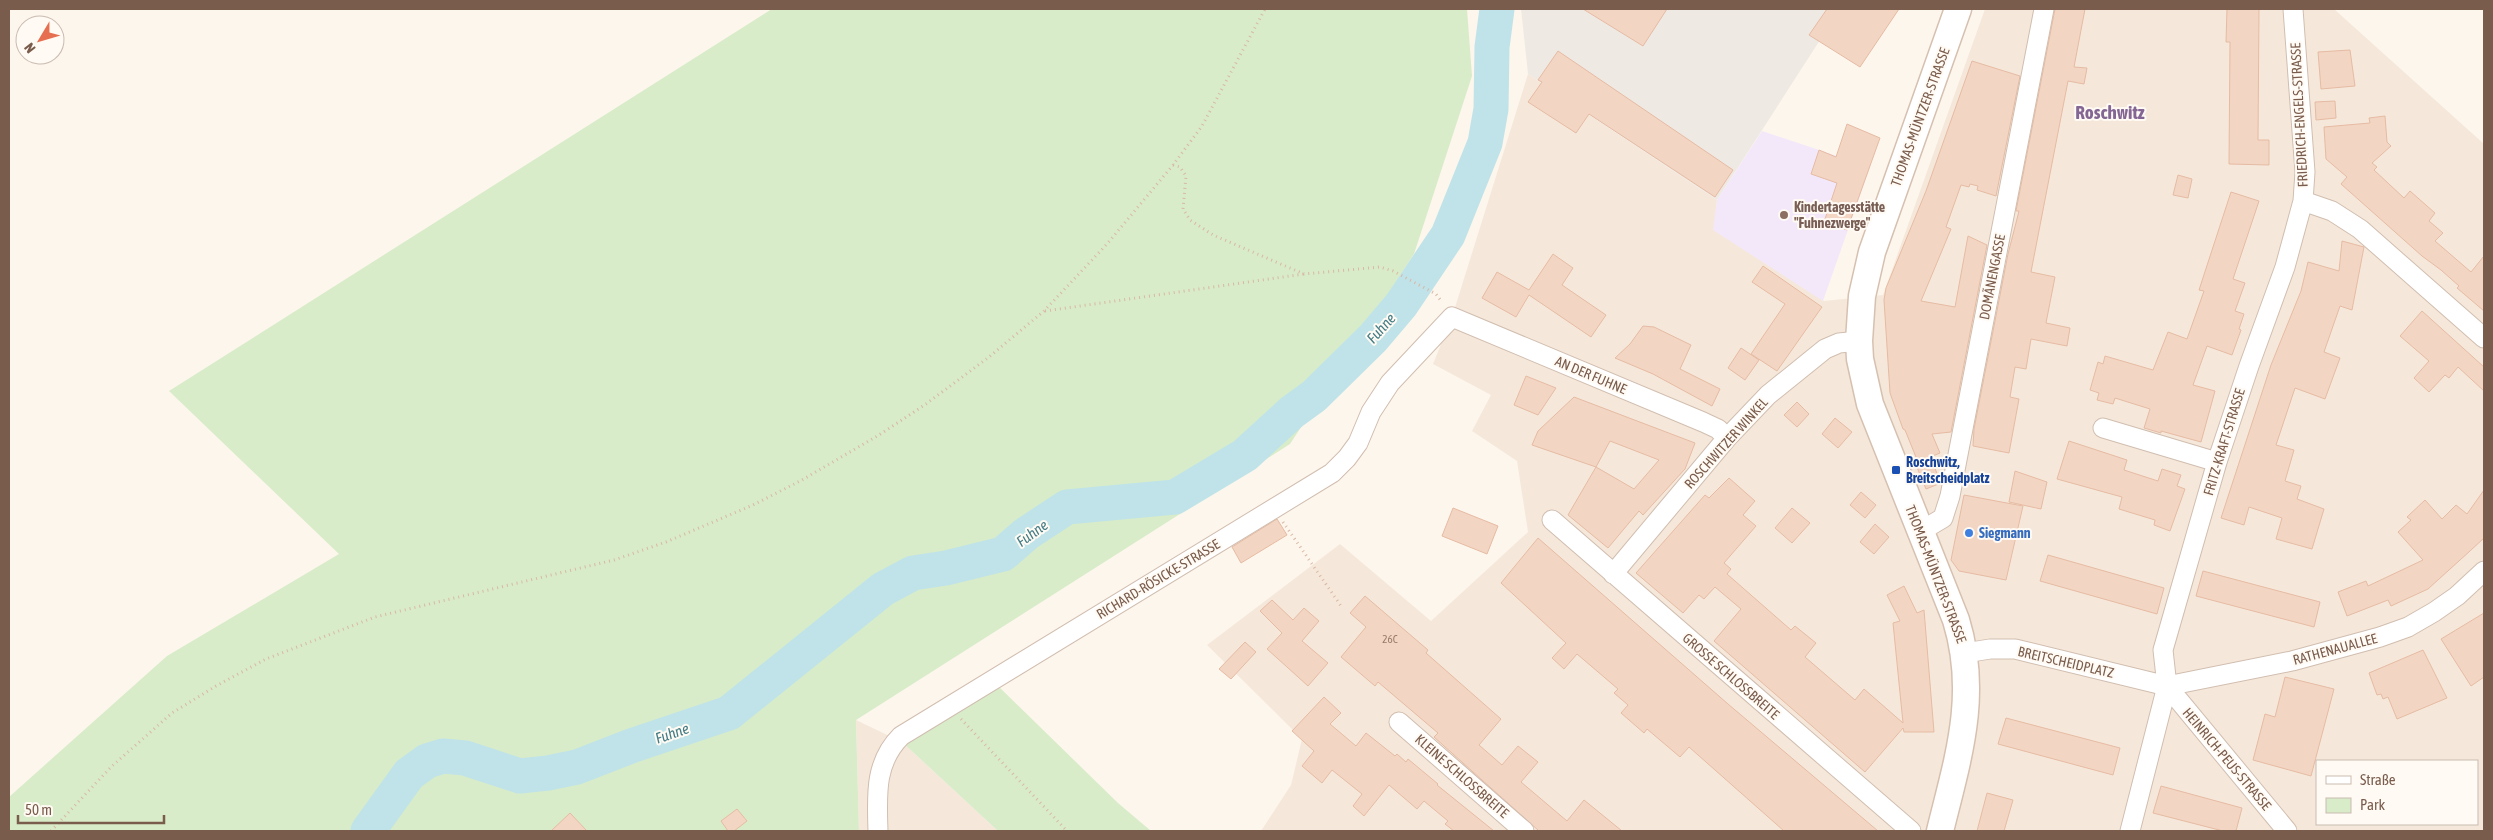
<svg xmlns="http://www.w3.org/2000/svg" width="2493" height="840" font-family="'Asap Condensed',sans-serif">
  <style>
    .residential { fill: #f5e8da; fill-rule: evenodd }
    .industrial { fill: #efe9e4 }
    .education { fill: #f3e8fa }
    .green { fill: #d8ecc9 }
    .lines { fill: none; stroke-linecap: round; stroke-linejoin: round }
    .stream { stroke: #a5d3da; stroke-width: 5.5 }
    .river { stroke: #bfe3e8; stroke-width: 35 }
    .building { fill: #f3d5c3; stroke: #e6bba3; fill-rule: evenodd }
    .street-casing { stroke: #d1beb0; stroke-width: 21 }
    .secondary-casing { stroke: #d6c0b0; stroke-width: 29 }
    .path { stroke: #d9b8a5; stroke-width: 3; stroke-dasharray: 1 4; stroke-linecap: butt }
    .street { stroke: #fff; stroke-width: 19 }
    .secondary { stroke: #fff; stroke-width: 26 }
    .education-dot { fill: #8d6e63; stroke: #fffaf3; stroke-width: 2 }
    .transit-dot { fill: #1a4fb4; stroke: #fffaf3; stroke-width: 2 }
    .shop-dot { fill: #3f7fe0; stroke: #fffaf3; stroke-width: 2 }
    .labels { text-anchor: middle; dominant-baseline: central; stroke-width: 4; stroke-linejoin: round; paint-order: stroke }
    .number-label { font-size: 11px; fill: #987a6a }
    .street-label { font-size: 14px; fill: #7a5c4d; stroke: #fffaf3 }
    .education-label { font-size: 14px; font-weight: bold; fill: #785e54; stroke: #fffaf3; text-anchor: start }
    .transit-label { font-size: 14px; font-weight: bold; fill: #164399; stroke: #fffaf3; text-anchor: start }
    .shop-label { font-size: 14px; font-weight: bold; fill: #366cbe; stroke: #fffaf3; text-anchor: start }
    .water-label { font-size: 15px; font-style: italic; fill: #437c86; stroke: #fffaf3 }
    .district-label { font-size: 19px; font-weight: bold; fill: #846695; stroke: #fffaf3 }
  </style>
  <rect width="100%" height="100%" fill="#fdf6ec"/>
  <!-- residential -->
  <path class="residential" d="M1985,9H2334L2484,144V831H1261L1291,785L1302,739L1207,645L1340,544L1431,621L1528,532L1517,461L1472,431L1491,395L1433,364L1452,317L1528,74L1717,200L1714,230L1824,301L1883,295ZM2317,761H2477V824H2317Z
    M856,720L902,742L998,831H859Z"/>
  <!-- industrial -->
  <path class="industrial" d="M1521,9H1840L1717,200L1528,74Z"/>
  <!-- education -->
  <path class="education" d="M1762,131L1870,167L1823,301L1713,230L1717,200Z"/>
  <!-- green -->
  <path class="green" d="M772,9H1467L1472,76L1414,254L1290,444L856,720L859,831H9V797L167,656L339,554L169,391Z
    M997,685L1118,803L1151,831H998L902,742Z"/>
  <g class="lines">
    <!-- stream -->
    <path class="stream" d="M374,820L385,831"/>
    <!-- river -->
    <path class="river" d="M368,831L409,774L427,761L443,756L465,758L520,776L548,773L577,767L631,746L729,713L883,589L913,573L946,568L1003,554L1026,534L1067,507L1175,497L1245,455L1292,412L1314,396L1373,338L1401,305L1448,235L1485,143L1491,109L1492,47L1497,9"/>
  </g>
  <!-- building -->
  <path class="building" d="M1583,9H1667L1643,46Z
    M1827,9H1899L1860,67L1809,35Z
    M2055,9H2085L2074,67L2087,68L2084,84L2068,81L2031,272L2055,277L2046,323L2070,328L2067,346L2031,339L2026,369L2015,367L2010,397L2019,399L2009,453L1973,446L1974,429L2008,254L2019,211H2016Z
    M2227,9H2259L2258,140H2269V165L2229,164L2230,42H2226Z
    M2350,50L2355,86L2321,89L2318,52Z
    M1558,51L1733,170L1715,197L1589,114L1576,133L1528,102L1542,82L1538,80Z
    M1972,61L2020,76L1996,196L1977,190L1978,186L1970,184L1969,187L1961,185L1946,227L1951,229L1921,301L1955,307L1968,236L1987,245L1951,432L1932,434L1940,453L1918,462L1905,430L1903,429L1890,393L1884,300L1886,288L1926,191Z
    M2335,101L2336,118L2316,120L2315,102Z
    M2385,116L2387,142L2391,146L2372,163L2377,167L2374,170L2404,198L2410,191L2435,213L2429,221L2443,233L2435,241L2471,272L2484,256V311L2457,288L2459,286L2441,270L2422,256L2341,184L2347,177L2326,159L2324,127L2370,123L2369,118Z
    M1847,124L1880,138L1847,230L1824,222L1837,183L1811,174L1819,150L1836,157Z
    M2178,175L2192,179L2188,198L2173,195Z
    M2231,192L2259,201L2233,279L2245,283L2235,311L2244,314L2239,329L2241,330L2232,355L2207,346L2193,385L2215,391L2201,442L2161,431V433L2144,428L2150,409L2115,398L2113,404L2097,400L2099,393L2090,390L2098,362L2103,364L2105,356L2153,370L2168,332L2187,339L2204,291L2199,290Z
    M2342,241L2364,247L2352,310L2340,306L2324,352L2340,358L2325,399L2295,388L2276,445L2294,450L2285,481L2301,486L2297,499L2324,509L2312,549L2276,539L2282,518L2249,507L2244,525L2221,518L2271,365L2301,291L2308,262L2339,271Z
    M1553,254L1573,268L1562,285L1606,315L1591,337L1529,295L1516,317L1482,298L1497,272L1529,290Z
    M1763,266L1822,307L1777,371L1751,354L1785,304L1752,282Z
    M2422,311L2484,367V391L2458,367L2449,378L2445,375L2429,392L2414,378L2429,361L2400,336Z
    M1643,326L1654,327L1691,345L1680,369L1720,389L1712,406L1653,374L1615,358L1630,344Z
    M1741,348L1759,360L1745,380L1728,368Z
    M1526,376L1556,388L1538,415L1514,405Z
    M1574,397L1695,443L1685,469L1643,515L1639,511L1608,548L1568,515L1596,467L1532,445L1538,431ZM1610,441L1659,460L1634,489L1596,467Z
    M1797,402L1809,414L1797,427L1784,415Z
    M1835,418L1852,432L1838,448L1822,434Z
    M2069,441L2127,460L2124,470L2158,481L2162,469L2181,475L2177,486L2185,489L2170,531L2154,525L2155,520L2119,509L2122,497L2057,479Z
    M1931,459L1941,483L1926,489L1916,465Z
    M2015,471L2047,482L2041,509L2009,502Z
    M1729,478L1755,501L1743,515L1756,526L1724,563L1731,569L1727,574L1791,630L1795,626L1816,643L1805,657L1855,700L1864,689L1903,723L1893,623L1900,621L1887,595L1904,586L1917,613L1924,610L1934,732H1904L1903,728L1865,772L1714,641L1741,609L1715,587L1704,599L1699,595L1683,613L1636,573L1705,495L1709,498Z
    M2484,490V538L2470,551L2428,589L2391,606L2388,600L2347,616L2338,592L2366,581L2368,586L2423,560L2398,532L2411,520L2407,517L2425,500L2442,519L2456,505L2467,514Z
    M1861,492L1876,505L1865,518L1850,505Z
    M1964,495L2023,506L2006,580L1959,571L1951,560Z
    M1453,508L1498,526L1487,554L1442,536Z
    M1792,508L1810,523L1792,543L1775,528Z
    M1277,519L1287,535L1241,563L1232,547Z
    M1875,524L1889,537L1874,554L1860,542Z
    M1538,538L1728,704L1878,831H1784L1689,747L1680,757L1647,729L1644,733L1621,713L1628,705L1614,693L1618,689L1577,654L1564,669L1552,658L1566,643L1501,583Z
    M2048,555L2164,588L2157,614L2040,581Z
    M2203,571L2320,602L2314,627L2196,596Z
    M1365,596L1428,650L1426,653L1501,719L1479,745L1502,765L1518,746L1538,762L1521,782L1567,821L1584,800L1622,831H1539L1434,737L1438,733L1378,682L1375,686L1341,657L1366,627L1350,613Z
    M1272,600L1293,620L1304,608L1319,621L1302,641L1328,663L1308,686L1267,649L1282,633L1260,611Z
    M2484,613V677L2471,686L2441,639Z
    M1245,642L1256,652L1231,679L1219,669Z
    M2423,650L2447,698L2397,719L2388,697L2383,699L2381,694L2377,695L2369,673Z
    M2285,677L2334,689L2311,776L2253,760L2265,714L2275,717Z
    M1324,697L1341,713L1330,724L1356,746L1366,733L1395,756L1397,754L1406,762L1408,759L1438,784L1437,785L1494,831H1454L1445,824L1448,821L1424,801L1417,809L1389,785L1364,816L1353,806L1362,794L1332,770L1322,783L1302,766L1314,751L1292,731Z
    M2006,718L2120,748L2113,775L1998,744Z
    M2161,786L2242,808L2236,831H2223L2153,813Z
    M1987,793L2013,800L2004,831H1977Z
    M737,809L747,821L734,831H728L721,821Z
    M570,813L587,831H551Z"/>
  <g class="lines">
    <defs>
      <path id="street" d="M2293,9L2305,172L2303,201L2332,211L2360,229L2484,338
        M2103,428L2217,462
        M1552,520L1911,831
        M1921,531L1943,518L1950,496L2044,9
        M1613,574L1727,438L1768,395L1825,349L1839,343L1859,341
        M1965,653L1990,649H2015L2167,686L2292,661L2380,637L2408,627L2434,612L2457,596L2484,571
        M2167,686L2287,831
        M1399,722L1524,831
        M878,831C877,796 874,763 901,736L1332,473L1347,458L1358,443L1371,412L1390,383L1452,317L1703,422L1718,429L1727,438
        M2130,831L2167,686L2163,650L2217,462L2249,366L2285,267L2303,201"/>
      <path id="secondary" d="M1940,831C1958,758 1979,695 1956,620L1870,404L1860,359L1859,341L1862,296L1872,252L1958,9"/>
    </defs>
    <!-- street casing -->
    <use href="#street" class="street-casing"/>
    <!-- secondary casing -->
    <use href="#secondary" class="secondary-casing"/>
    <!-- path -->
    <path class="path" d="M1173,165L1180,167L1186,176L1183,209L1190,220L1213,235L1304,274L1380,267L1393,271L1436,294L1442,302
      M1045,311L1304,274
      M1283,522L1341,606
      M961,719L1067,831
      M51,831L111,767L172,713L216,686L266,659L375,617L614,560L666,542L753,505L802,480L879,435L926,404L989,357L1044,311L1107,244L1173,165L1202,126L1265,9"/>
    <!-- street -->
    <use href="#street" class="street"/>
    <!-- secondary -->
    <use href="#secondary" class="secondary"/>
  </g>
  <!-- markers -->
  <circle class="education-dot" cx="1784" cy="215" r="5"/>
  <rect class="transit-dot" x="1891" y="465" width="10" height="10" rx="2.5"/>
  <circle class="shop-dot" cx="1969" cy="533" r="5"/>
  <g class="labels">
    <!-- number labels -->
    <g class="number-label">
      <text x="1390" y="639">26C</text>
    </g>
    <!-- street labels -->
    <g class="street-label">
      <text transform="translate(2299 115) rotate(-93)">FRIEDRICH-ENGELS-STRASSE</text>
      <text transform="translate(1920 117) rotate(-70)">THOMAS-MÜNTZER-STRASSE</text>
      <text transform="translate(1992 277) rotate(-79)">DOMÄNENGASSE</text>
      <text transform="translate(1591 375) rotate(23)">AN DER FUHNE</text>
      <text transform="translate(2224 442) rotate(-73)">FRITZ-KRAFT-STRASSE</text>
      <text transform="translate(1726 443) rotate(-48)">ROSCHWITZER WINKEL</text>
      <text transform="translate(1936 574) rotate(69)">THOMAS-MÜNTZER-STRASSE</text>
      <text transform="translate(1158 579) rotate(-31)">RICHARD-RÖSICKE-STRASSE</text>
      <text transform="translate(2335 649) rotate(-15)">RATHENAUALLEE</text>
      <text transform="translate(2066 662) rotate(13)">BREITSCHEIDPLATZ</text>
      <text transform="translate(1731 676) rotate(41)">GROSSE SCHLOSSBREITE</text>
      <text transform="translate(2227 759) rotate(50)">HEINRICH-PEUS-STRASSE</text>
      <text transform="translate(1462 776) rotate(41)">KLEINE SCHLOSSBREITE</text>
    </g>
    <!-- education labels -->
    <g class="education-label">
      <text x="1794" y="207">Kindertagesstätte<tspan x="1794" dy="16">"Fuhnezwerge"</tspan></text>
    </g>
    <!-- transit labels -->
    <g class="transit-label">
      <text x="1906" y="462">Roschwitz,<tspan x="1906" dy="16">Breitscheidplatz</tspan></text>
    </g>
    <!-- shop labels -->
    <g class="shop-label">
      <text x="1979" y="533">Siegmann</text>
    </g>
    <!-- water labels -->
    <g class="water-label">
      <text transform="translate(1381 328) rotate(-48)">Fuhne</text>
      <text transform="translate(1032 533) rotate(-36)">Fuhne</text>
      <text transform="translate(672 733) rotate(-19)">Fuhne</text>
    </g>
    <!-- district labels -->
    <g class="district-label">
      <text x="2110" y="112">Roschwitz</text>
    </g>
  </g>
  <!-- border -->
  <rect width="2493" height="840" fill="none" stroke="#7a5c4d" stroke-width="20"/>
  <!-- legend -->
  <rect x="2316" y="760" width="162" height="65" fill="#fffaf3" stroke="#cabbb1"/>
  <rect x="2326" y="776" width="25" height="8" fill="#ffffff" stroke="#cabbb1"/>
  <text x="2360" y="785" font-size="15" fill="#7a5c4d">Straße</text>
  <rect x="2326" y="798" width="25" height="15" fill="#d8ecc9" stroke="#cabbb1"/>
  <text x="2360" y="810" font-size="15" fill="#7a5c4d">Park</text>
  <!-- north arrow -->
  <g transform="translate(40 40) rotate(232)"><circle r="24" fill="#fffaf3" stroke="#cabbb1"/>
  <path d="M0-4L9 19L0 12L-9 19Z" fill="#e76f51"/>
  <text y="-8" font-size="14" font-weight="bold" text-anchor="middle" fill="#7a5c4d">N</text>
  </g>
  <!-- scale -->
  <path d="M18 815v8h146v-8" fill="none" stroke="#7a5c4d" stroke-width="2.5"/>
  <text x="25" y="815" font-size="15" fill="#7a5c4d" stroke="#fffaf3" stroke-width="4" paint-order="stroke">50 m</text>
</svg>
